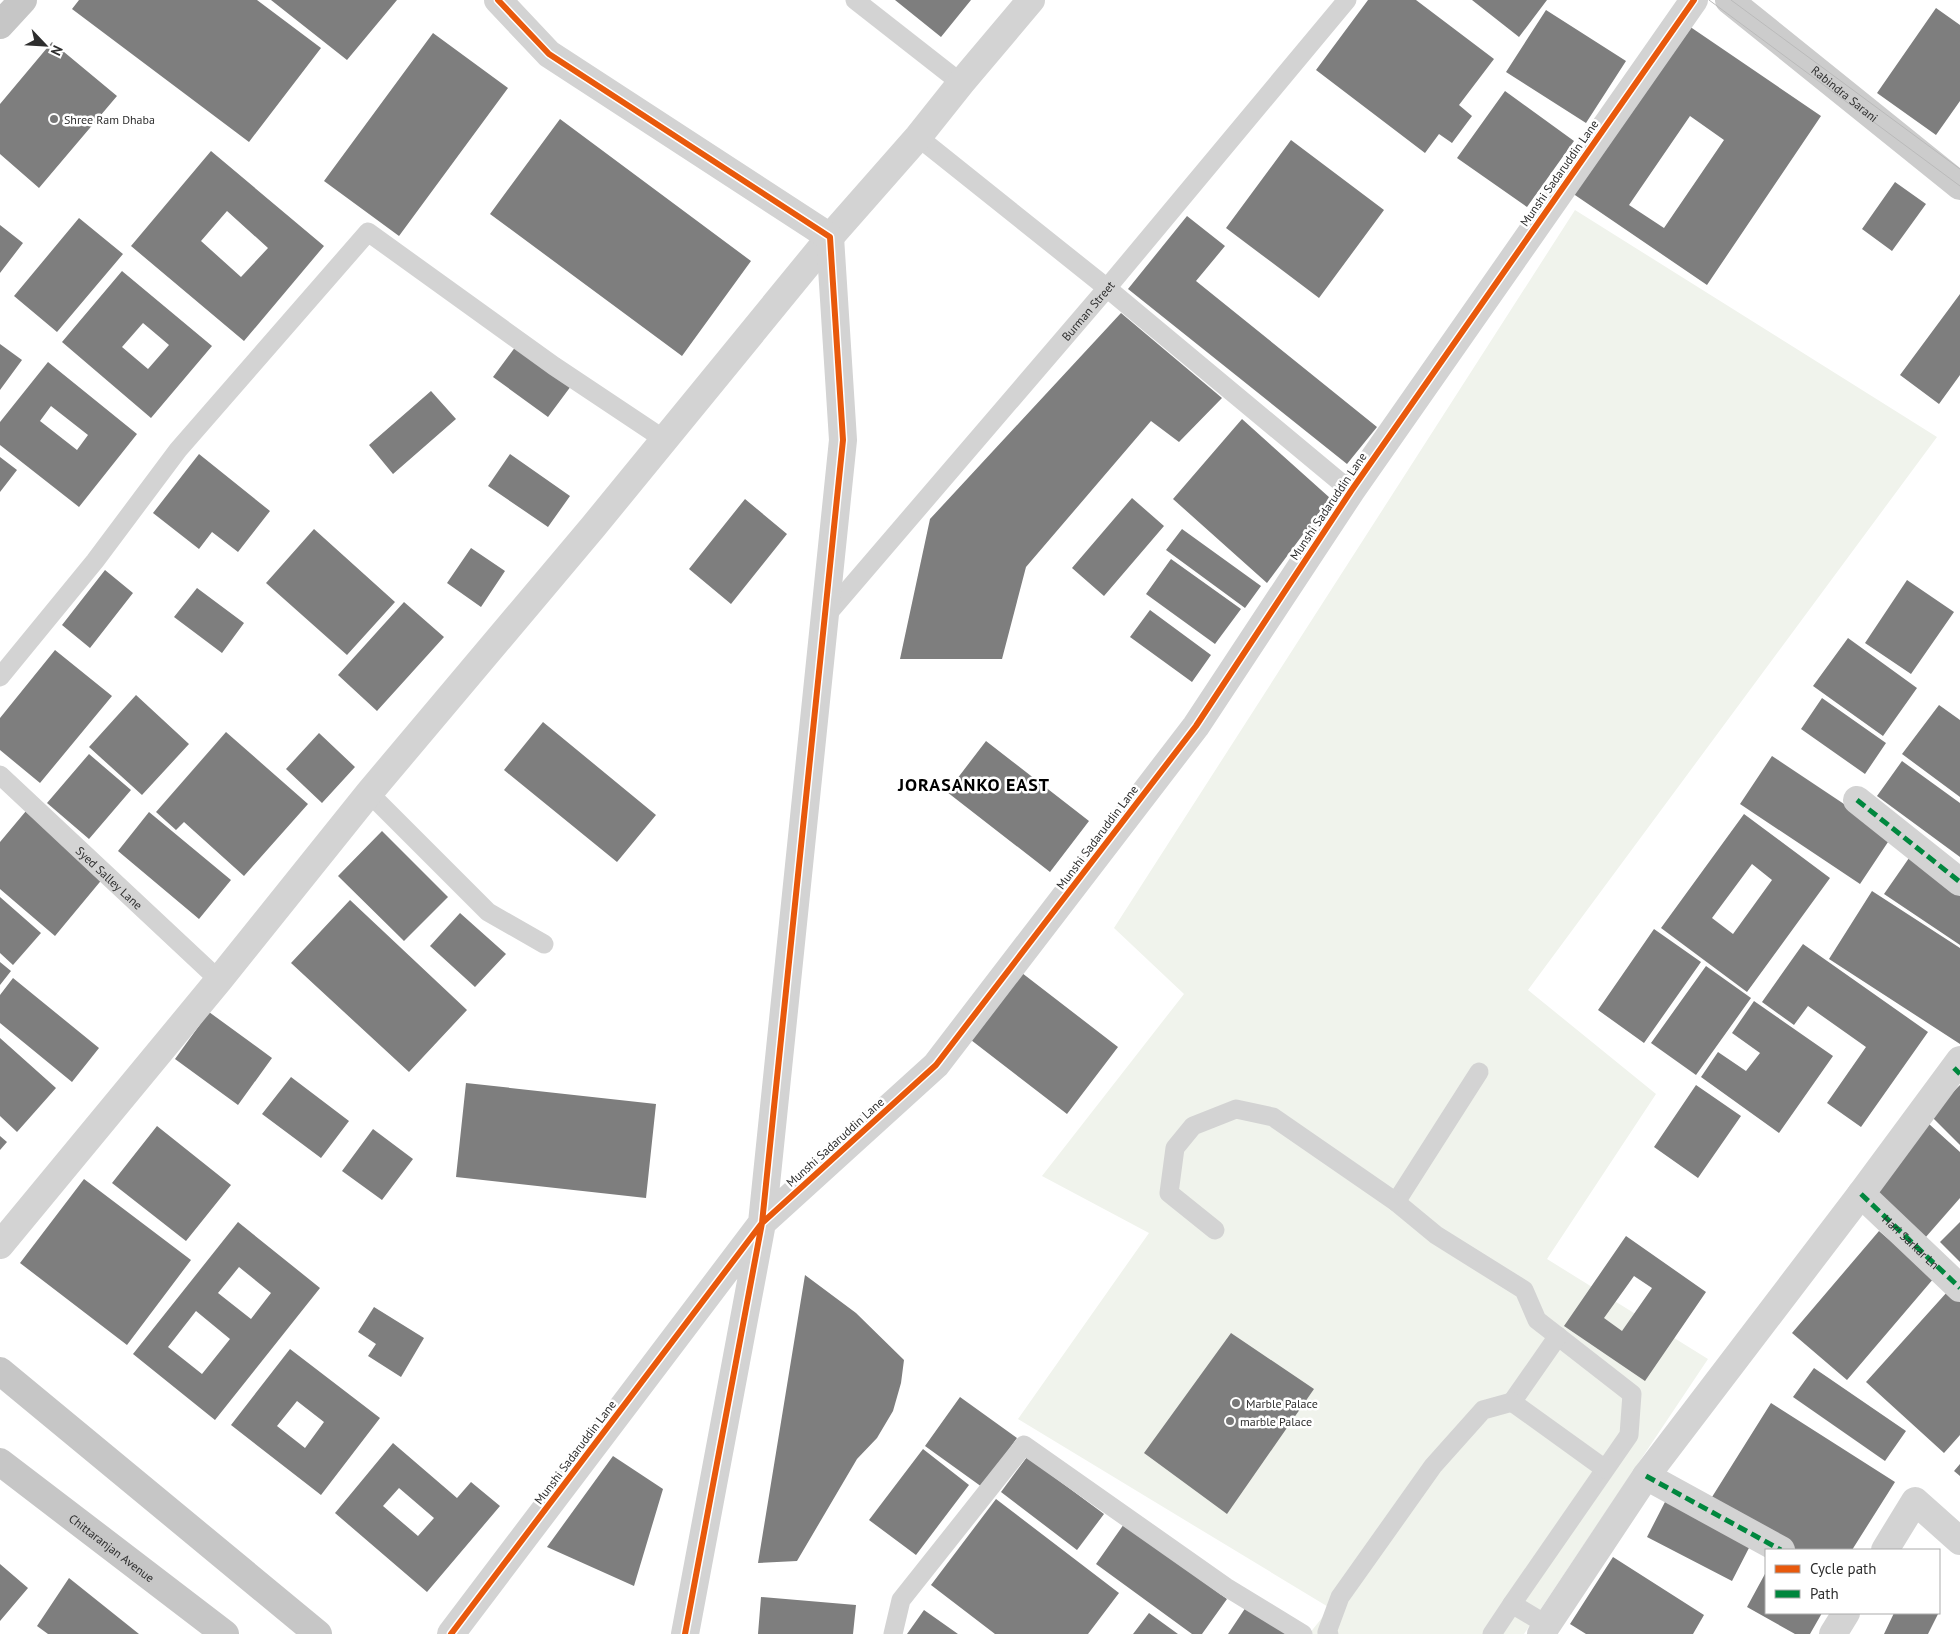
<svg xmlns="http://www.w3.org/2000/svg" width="1960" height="1634" font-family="'PT Sans',sans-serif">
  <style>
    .green { fill: #f0f3ec }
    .building { fill: #7e7e7e; fill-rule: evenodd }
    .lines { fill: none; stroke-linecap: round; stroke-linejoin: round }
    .service { stroke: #d3d3d3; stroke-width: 19 }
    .minor { stroke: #d3d3d3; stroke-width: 28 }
    .tertiary { stroke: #d3d3d3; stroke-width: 28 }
    .secondary { stroke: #ccc; stroke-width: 28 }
    .primary { stroke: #c6c6c6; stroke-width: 28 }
    .tram { stroke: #bababa; stroke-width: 1 }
    .quiet { stroke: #00873e; stroke-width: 5; stroke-dasharray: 10 5; stroke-linecap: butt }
    .cycleway-casing { stroke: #fff; stroke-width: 9 }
    .cycleway { stroke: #e8590c; stroke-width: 6 }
    .poi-dot { fill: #777; stroke: #fff; stroke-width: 2 }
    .labels { text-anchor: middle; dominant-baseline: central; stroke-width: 5; stroke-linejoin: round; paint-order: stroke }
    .street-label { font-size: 12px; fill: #2e2e2e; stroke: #fff }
    .poi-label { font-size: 12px; fill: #2e2e2e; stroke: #fff; text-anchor: start }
    .district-label { font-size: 18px; font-weight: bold; letter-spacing: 1px; fill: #000; stroke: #fff }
  </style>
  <rect width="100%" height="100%" fill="#fff"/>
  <!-- green -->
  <path class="green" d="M1575,210L1937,437L1528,990L1656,1094L1547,1259L1708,1359L1524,1634H1309L1330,1608L1018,1419L1149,1233L1042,1176L1184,994L1114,928Z"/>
  <!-- building -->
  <path class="building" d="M79,0H257L321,48L249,142L72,9Z
    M271,0H397L347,60Z
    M895,0H971L941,37Z
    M1368,0H1416L1494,59L1459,105L1472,116L1452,143L1439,134L1425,153L1316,70Z
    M1472,0H1547L1519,37Z
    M1936,8L1960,25V101L1936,135L1877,93Z
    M1546,10L1626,61L1586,123L1506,72Z
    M1686,24L1821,116L1707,285L1572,193ZM1690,116L1724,140L1664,228L1629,205Z
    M433,33L508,88L399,236L324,181Z
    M52,42L117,96L39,188L0,154V104Z
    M1505,91L1574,141L1527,207L1457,158Z
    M560,119L751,261L682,356L490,214Z
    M1291,140L1384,210L1319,298L1226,228Z
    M211,151L324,246L244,341L131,246ZM227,211L268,248L241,277L201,241Z
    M1895,182L1926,204L1892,251L1862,229Z
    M1187,216L1225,246L1196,281L1377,427L1347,464L1128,289Z
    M79,218L123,254L57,332L14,296Z
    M0,225L23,243L0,273Z
    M122,271L212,346L151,418L62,342ZM143,323L169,345L148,369L122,347Z
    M1960,294V375L1939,404L1900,375Z
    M1121,313L1222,398L1179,442L1151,421L1026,567L1002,659H900L930,519Z
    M0,344L22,360L0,390Z
    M516,346L571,386L548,417L493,377Z
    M48,362L137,434L79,507L0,445V422ZM51,406L88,435L77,450L40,421Z
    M431,391L456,419L393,474L369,445Z
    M1242,419L1330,498L1267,583L1173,499Z
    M199,454L270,511L238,552L212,532L199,549L153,513Z
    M510,454L570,496L548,527L488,486Z
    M0,457L17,470L0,492Z
    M1132,498L1164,526L1104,596L1072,568Z
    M745,499L787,534L731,604L689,569Z
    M314,529L395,602L347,655L266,583Z
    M1182,529L1261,586L1245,608L1166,550Z
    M471,548L505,571L481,607L447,583Z
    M1171,559L1241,609L1215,644L1146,594Z
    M105,570L133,593L90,648L62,625Z
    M1907,580L1954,612L1911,674L1865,643Z
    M197,588L244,623L222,653L174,617Z
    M404,602L444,637L377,711L338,675Z
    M1150,610L1211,655L1192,682L1130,637Z
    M1848,638L1917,688L1883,736L1813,686Z
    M55,650L112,696L40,783L0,750V718Z
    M136,695L189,744L142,795L89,747Z
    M1822,698L1886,743L1865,774L1801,729Z
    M1939,705L1960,720V797L1902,754Z
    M543,722L656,815L617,862L504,770Z
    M226,732L308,804L244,876L184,822L176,830L156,812Z
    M319,733L355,767L322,803L286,769Z
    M986,741L1089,821L1050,872L947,792Z
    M89,754L131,790L89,839L47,803Z
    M1772,756L1892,836L1860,884L1740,804Z
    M1902,761L1960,803V857L1877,796Z
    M26,811L104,877L55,936L0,889V842Z
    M149,812L231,880L199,919L118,851Z
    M1744,814L1830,878L1747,992L1661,928ZM1752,864L1772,880L1733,934L1712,918Z
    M382,831L448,897L404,941L338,876Z
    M1909,858L1960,893V945L1884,894Z
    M1872,891L1960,948V1044L1829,959Z
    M0,897L41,933L13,965L0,953Z
    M350,900L467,1010L409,1072L291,963Z
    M460,913L506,954L475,987L430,946Z
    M1654,929L1701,962L1644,1043L1598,1010Z
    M1803,944L1928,1032L1861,1127L1827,1103L1866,1047L1808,1006L1794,1025L1762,1002Z
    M0,962L11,971L0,985Z
    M1706,966L1751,998L1696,1075L1651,1043Z
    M1022,973L1118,1047L1067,1114L971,1040Z
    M13,978L99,1048L72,1082L0,1023V995Z
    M1754,1001L1833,1056L1779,1133L1701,1077L1718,1052L1746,1071L1760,1053L1732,1033Z
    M209,1012L272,1058L238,1105L175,1059Z
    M0,1038L56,1088L17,1132L0,1116Z
    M291,1077L349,1121L321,1158L262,1114Z
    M466,1083L656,1104L646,1198L456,1177Z
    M1696,1085L1741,1116L1698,1178L1654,1147Z
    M1960,1085V1145L1930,1115Z
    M1929,1124L1960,1152V1198L1925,1238L1870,1189Z
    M157,1126L231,1185L186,1241L112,1183Z
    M373,1129L413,1159L382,1200L342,1171Z
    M0,1136L7,1142L0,1150Z
    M84,1179L191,1260L127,1345L20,1263Z
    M238,1222L320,1288L215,1420L133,1354ZM239,1267L271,1293L251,1319L218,1293ZM196,1311L230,1339L202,1374L168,1347Z
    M1960,1222V1262L1940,1242Z
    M1879,1231L1934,1278L1847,1380L1792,1333Z
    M1626,1236L1706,1292L1645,1381L1564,1326ZM1634,1276L1652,1288L1622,1331L1604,1318Z
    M805,1275L856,1313L904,1360L901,1383L893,1411L877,1438L857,1459L797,1561L758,1563Z
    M1948,1291L1960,1302V1435L1944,1453L1866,1382Z
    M374,1307L424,1338L401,1377L368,1356L376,1344L358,1332Z
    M1231,1333L1314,1389L1227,1514L1144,1453Z
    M290,1349L380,1418L321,1495L231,1425ZM297,1401L324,1422L305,1448L277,1426Z
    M1814,1368L1906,1431L1885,1461L1793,1397Z
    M960,1397L1017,1438L982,1487L925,1446Z
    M1771,1403L1895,1482L1852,1550H1797L1712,1497Z
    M393,1443L457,1498L471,1482L500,1506L427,1592L335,1513ZM399,1488L434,1518L418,1536L383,1506Z
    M923,1449L969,1485L916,1555L869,1520Z
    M613,1456L663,1489L634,1586L547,1547Z
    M1027,1457L1104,1514L1077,1550L1001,1492Z
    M1960,1464V1476L1954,1471Z
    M996,1499L1119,1593L1088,1634H995L931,1585Z
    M1666,1500L1751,1544L1732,1581L1647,1537Z
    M1124,1524L1227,1599L1202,1634H1192L1096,1564Z
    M1613,1557L1704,1615L1693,1634H1586L1570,1624Z
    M0,1564L28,1588L0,1621Z
    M1766,1572V1613H1822L1810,1634H1795L1747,1607Z
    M69,1578L139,1634H48L37,1626Z
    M761,1597L856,1605L853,1634H758Z
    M1246,1607L1286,1634H1228Z
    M924,1610L958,1634H907Z
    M1149,1613L1178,1634H1133Z
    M1894,1613H1937L1938,1614L1928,1634H1884Z"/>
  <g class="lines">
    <!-- service -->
    <g class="service">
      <path d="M855,0L961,83"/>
      <path d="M918,137L1107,288L1351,491"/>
      <path id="s1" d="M824,618L1107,288L1347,0"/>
      <path d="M0,677L95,561L178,450L368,232L554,366L665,440"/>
      <path id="s2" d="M0,775L219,980"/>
      <path d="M369,793L488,912L544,944"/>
      <path d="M1396,1202L1479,1072"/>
      <path d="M1215,1230L1169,1193L1175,1148L1193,1126L1236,1109L1273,1117L1396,1202L1436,1235L1524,1290L1537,1320L1632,1394L1629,1435L1512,1604L1547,1625"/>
      <path d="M1558,1336L1512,1402L1605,1469"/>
      <path d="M893,1634L901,1600L1024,1445L1226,1587L1303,1634"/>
      <path d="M1329,1634L1327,1632L1340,1597L1433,1466L1483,1410L1512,1402"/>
      <path d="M1492,1634L1512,1604"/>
    </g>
    <!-- minor -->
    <g class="minor">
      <path d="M1857,800L1960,882"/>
      <path id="s3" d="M1861,1194L1960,1288"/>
      <path d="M0,1245L219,980L369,793L593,527L830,237L918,137L961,83L1031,0"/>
      <path d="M1646,1476L1781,1550"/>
      <path d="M1885,1550L1915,1501L1960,1541"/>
      <path d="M1833,1634L1846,1613"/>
    </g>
    <!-- tertiary -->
    <path class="tertiary" d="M498,0L549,54L830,237L843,440L762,1223L685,1634
      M451,1634L762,1223L936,1065L1196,726L1351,491L1694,0
      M1541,1634L1646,1476L1861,1194L1960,1060"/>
    <!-- secondary -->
    <path class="secondary" id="s4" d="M1729,0L1960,186"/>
    <!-- primary -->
    <g class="primary">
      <path d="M0,25L23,0"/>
      <path d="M0,1371L318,1634"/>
      <path id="s5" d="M0,1462L225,1634"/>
    </g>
    <!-- tram -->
    <path class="tram" d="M1709,0L1960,186
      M1731,0L1960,169"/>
    <!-- quiet -->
    <path class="quiet" d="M1857,800L1960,882
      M1954,1068L1960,1074
      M1861,1194L1960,1288
      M1646,1476L1781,1550"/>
    <defs>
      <path id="cycleway" d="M498,0L549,54L830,237L843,440L762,1223L685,1634
        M451,1634L762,1223L936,1065L1196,726L1351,491L1694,0"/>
    </defs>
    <!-- cycleway casing -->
    <use href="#cycleway" class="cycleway-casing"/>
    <!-- cycleway -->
    <use href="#cycleway" class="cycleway"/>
  </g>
  <!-- markers -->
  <g class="poi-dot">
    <circle cx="54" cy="119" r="5"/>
    <circle cx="1236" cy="1403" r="5"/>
    <circle cx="1230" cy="1421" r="5"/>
  </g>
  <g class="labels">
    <!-- street labels -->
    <g class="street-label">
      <text stroke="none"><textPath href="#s4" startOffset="149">Rabindra Sarani</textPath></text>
      <text transform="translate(1559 173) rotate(-55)">Munshi Sadaruddin Lane</text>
      <text stroke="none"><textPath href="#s1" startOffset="405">Burman Street</textPath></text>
      <text transform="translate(1328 506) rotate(-56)">Munshi Sadaruddin Lane</text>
      <text transform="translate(1097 837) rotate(-53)">Munshi Sadaruddin Lane</text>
      <text stroke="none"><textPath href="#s2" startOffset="150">Syed Salley Lane</textPath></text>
      <text transform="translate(835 1142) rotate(-42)">Munshi Sadaruddin Lane</text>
      <text stroke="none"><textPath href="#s3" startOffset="69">Hari Sarkar Ln</textPath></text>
      <text transform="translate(575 1452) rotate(-53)">Munshi Sadaruddin Lane</text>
      <text stroke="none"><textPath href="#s5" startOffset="141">Chittaranjan Avenue</textPath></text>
    </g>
    <!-- poi labels -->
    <g class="poi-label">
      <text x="64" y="119">Shree Ram Dhaba</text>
      <text x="1246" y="1403">Marble Palace</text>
      <text x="1240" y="1421">marble Palace</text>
    </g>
    <!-- district labels -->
    <g class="district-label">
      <text x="974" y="784">JORASANKO EAST</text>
    </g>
  </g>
  <!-- legend -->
  <rect x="1765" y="1549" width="175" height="65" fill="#ffffff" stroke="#ababab"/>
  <rect x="1775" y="1565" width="25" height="8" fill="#e8590c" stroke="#ababab"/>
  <text x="1810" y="1574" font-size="15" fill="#2e2e2e">Cycle path</text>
  <rect x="1775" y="1590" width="25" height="8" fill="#00873e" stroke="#ababab"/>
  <text x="1810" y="1599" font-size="15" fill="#2e2e2e">Path</text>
  <!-- north arrow -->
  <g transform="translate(45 45) rotate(115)" stroke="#ffffff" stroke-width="4" paint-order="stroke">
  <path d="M0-4L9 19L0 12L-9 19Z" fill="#2e2e2e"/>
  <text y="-8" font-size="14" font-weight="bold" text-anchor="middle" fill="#2e2e2e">N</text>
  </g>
</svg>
